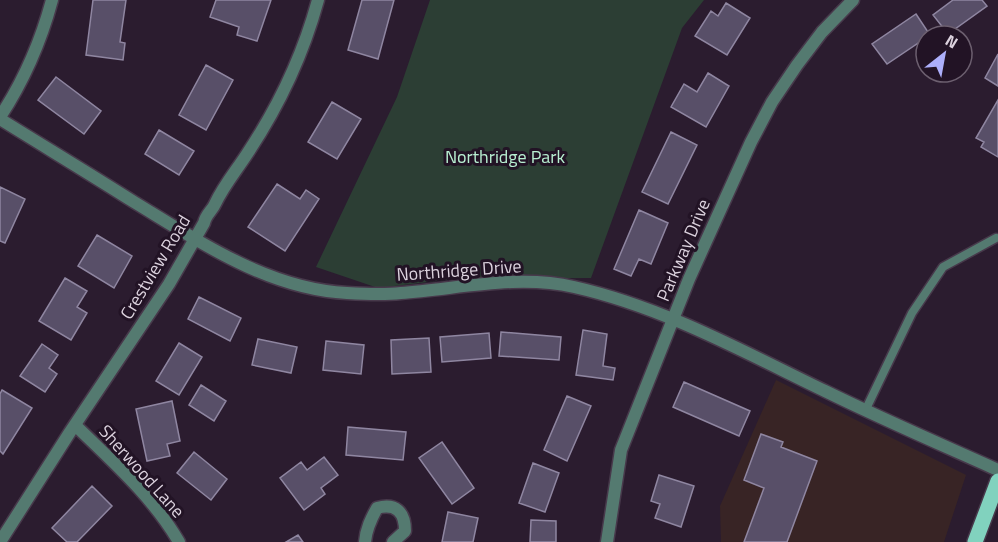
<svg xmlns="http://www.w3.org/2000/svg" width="998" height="542" font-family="'Titillium Web',sans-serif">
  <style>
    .commercial { fill: #382425 }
    .green { fill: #2c3e34 }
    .building { fill: #584f68; stroke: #8f86a1; stroke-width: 1.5 }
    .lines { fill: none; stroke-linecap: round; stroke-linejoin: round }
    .lane-casing { stroke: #47394b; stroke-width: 11 }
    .street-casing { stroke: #47394b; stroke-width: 15 }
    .primary-casing { stroke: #47394b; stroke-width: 18 }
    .lane { stroke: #547a70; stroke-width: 8 }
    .street { stroke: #547a70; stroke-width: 12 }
    .primary { stroke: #81d2be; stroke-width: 15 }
    .labels { text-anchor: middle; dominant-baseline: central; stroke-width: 6; stroke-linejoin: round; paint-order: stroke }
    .park-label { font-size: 18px; fill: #b8f0d2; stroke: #221325 }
    .street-label { font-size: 18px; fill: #dcd2de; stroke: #221325 }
  </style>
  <rect width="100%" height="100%" fill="#2b1c2f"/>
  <!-- commercial -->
  <path class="commercial" d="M776,380L966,475L944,542H721L720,506Z"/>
  <!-- green -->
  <path class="green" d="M430,0H704L682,28L591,278L453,279L378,288L316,267L397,97Z"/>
  <!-- building -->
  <path class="building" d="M93,0H126L120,42L125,43L123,60L86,55Z
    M216,0H271L257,41L237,35L239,27L210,17Z
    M362,0H394L378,59L348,50Z
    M953,0H982L987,6L948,34L933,15Z
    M726,3L750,18L727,55L695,36L711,11L718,16Z
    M916,14L930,35L887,64L872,44Z
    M998,54V86L985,78Z
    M206,65L233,80L206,130L179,115Z
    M708,73L729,86L706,127L671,107L684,84L697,92Z
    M56,77L101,111L84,134L38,100Z
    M998,100V157L981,147L984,142L976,138Z
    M332,102L361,119L337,159L308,142Z
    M159,130L194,151L179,175L145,154Z
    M671,132L697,145L668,204L642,192Z
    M277,184L300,199L306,190L319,199L285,251L248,227Z
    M0,187L25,199L5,243L0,241Z
    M639,210L668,223L651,264L639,259L631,276L614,269Z
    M97,235L132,256L114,288L78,266Z
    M65,278L87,291L77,307L87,313L71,340L39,321Z
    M199,297L241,318L230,341L188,319Z
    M583,330L607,334L603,366L615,368L613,380L576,375Z
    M501,332L561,337L559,360L499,356Z
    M489,333L491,358L442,362L440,337Z
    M429,338L431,372L392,374L391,340Z
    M258,339L297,347L291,373L252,365Z
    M326,341L364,345L361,374L323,370Z
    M179,343L202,357L179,395L156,381Z
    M42,344L58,355L49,368L57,374L45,392L20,376Z
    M684,382L750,411L739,436L673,407Z
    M201,385L226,401L214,421L189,405Z
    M2,390L32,408L3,454L0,451V394Z
    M567,396L591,406L567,461L544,450Z
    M172,401L180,441L167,444L170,456L147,461L136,409Z
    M348,427L406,432L403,460L346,455Z
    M761,434L783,442L781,447L817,461L787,542H744L764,488L744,480Z
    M442,442L474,488L452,504L419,458Z
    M194,452L227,479L211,500L177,473Z
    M324,457L338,475L321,488L325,494L304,510L280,478L301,462L307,470Z
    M533,463L559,473L545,512L519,503Z
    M659,475L694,486L681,527L655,518L660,504L651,501Z
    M92,486L112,506L77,542H67L52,528Z
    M448,512L478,518L473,542H442Z
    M531,520L556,521V542H530Z
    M298,535L303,542H286Z"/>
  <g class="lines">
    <defs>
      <path id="lane" d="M865,411L912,313L943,267L996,238"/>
      <path id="street" d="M0,117C23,82 41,41 52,0
        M0,119C45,147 90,174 134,202C200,242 268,289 347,293C364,294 383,295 401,293C458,289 517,274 574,287C663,307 744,352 825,391C882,419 940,444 998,470
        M75,425C112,461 153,497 179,542
        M0,542L70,432L169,284L204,223C206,214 212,211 215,204C224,185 236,171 247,154C279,106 303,55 318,0
        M365,542C366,529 371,519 377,508C396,503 405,512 405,531L393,542
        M607,542L621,450L689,279L751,142L772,102L797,65L822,32L853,0"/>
      <path id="primary" d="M975,542L998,481"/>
    </defs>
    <!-- lane casing -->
    <use href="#lane" class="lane-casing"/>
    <!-- street casing -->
    <use href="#street" class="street-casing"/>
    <!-- primary casing -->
    <use href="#primary" class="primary-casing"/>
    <!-- lane -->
    <use href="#lane" class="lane"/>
    <!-- street -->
    <use href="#street" class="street"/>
    <!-- primary -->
    <use href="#primary" class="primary"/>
  </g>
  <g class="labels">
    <!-- park labels -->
    <g class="park-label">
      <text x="505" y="156">Northridge Park</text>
    </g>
    <!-- street labels -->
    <g class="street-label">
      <text transform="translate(683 250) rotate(-67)">Parkway Drive</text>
      <text transform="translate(155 267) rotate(-59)">Crestview Road</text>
      <text transform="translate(459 270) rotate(-4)">Northridge Drive</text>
      <text transform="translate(142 471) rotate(48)">Sherwood Lane</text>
    </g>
  </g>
  <!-- north arrow -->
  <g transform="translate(944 54) rotate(31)"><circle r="28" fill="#221325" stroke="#6c5f6f" stroke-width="1.5"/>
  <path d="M0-4.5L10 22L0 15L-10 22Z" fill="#adaffb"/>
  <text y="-9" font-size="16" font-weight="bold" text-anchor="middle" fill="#dcd2de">N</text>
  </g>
</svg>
